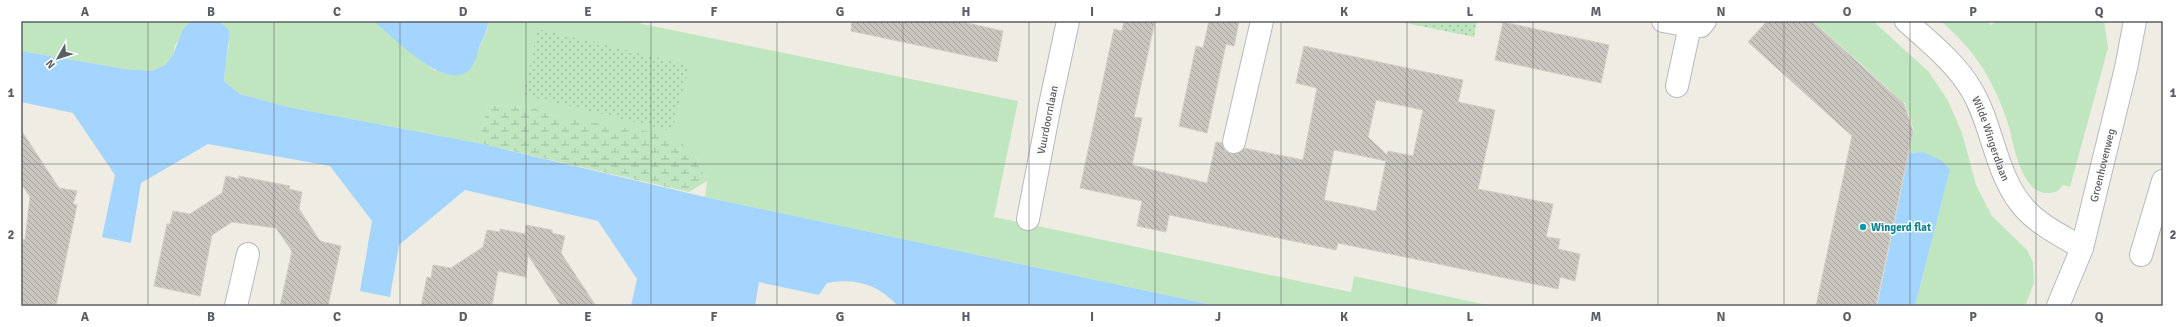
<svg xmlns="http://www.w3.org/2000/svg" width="2184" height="327" font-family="Signika,sans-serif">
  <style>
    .green { fill: #c0e6c0 }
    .wetland { fill: url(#wetland-marsh) }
    .park { fill: url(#park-dots) }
    .water { fill: #a3d5ff }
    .building { fill: url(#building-back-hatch); stroke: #d3cec2; fill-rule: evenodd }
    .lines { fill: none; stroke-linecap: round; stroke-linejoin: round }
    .street-casing { stroke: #b6b9bd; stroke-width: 24 }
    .secondary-casing { stroke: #b7bac0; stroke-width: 24 }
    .street { stroke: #fff; stroke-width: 22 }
    .secondary { stroke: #fff; stroke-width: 22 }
    .grid { fill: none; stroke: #5b5f64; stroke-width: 1; stroke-opacity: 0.55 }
    .culture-dot { fill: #0f9aa8; stroke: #fff; stroke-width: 1.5 }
    .labels { text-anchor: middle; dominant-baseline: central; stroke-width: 3; stroke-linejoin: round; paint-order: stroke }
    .street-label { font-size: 11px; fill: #5b5f64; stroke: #fff }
    .culture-label { font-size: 11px; font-weight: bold; fill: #0d838f; stroke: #fff; text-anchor: start }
    .neatline { fill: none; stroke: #5b5f64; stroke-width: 1.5 }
    .grid-label { font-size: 13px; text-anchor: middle; font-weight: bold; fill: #5b5f64 }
  </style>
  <defs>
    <pattern id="wetland-marsh" width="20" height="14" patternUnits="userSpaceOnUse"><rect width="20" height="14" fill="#c0e6c0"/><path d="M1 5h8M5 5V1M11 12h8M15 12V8" fill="none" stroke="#9fbea0"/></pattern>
    <pattern id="park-dots" width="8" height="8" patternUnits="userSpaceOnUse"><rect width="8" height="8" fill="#c0e6c0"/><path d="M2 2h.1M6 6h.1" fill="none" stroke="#9fbea0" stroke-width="1.8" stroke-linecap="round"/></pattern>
    <pattern id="building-back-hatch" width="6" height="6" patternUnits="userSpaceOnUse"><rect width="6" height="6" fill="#c9c6c0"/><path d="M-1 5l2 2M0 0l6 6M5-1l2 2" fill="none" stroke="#a6a4a0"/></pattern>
  </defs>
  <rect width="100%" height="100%" fill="#eeece3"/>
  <!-- green -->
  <path class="green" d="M21,21H193L175,45L173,55L165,65L152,71L125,69L21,51Z
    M219,21H373L435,71L477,53L487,31L488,23L486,21H628L1018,101L994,217L1351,292L1354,276L1491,306H1218L705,197L707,181L696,156L585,122L552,116L532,107L488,105L478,143L288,107L240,94L224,81L225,67L229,45L222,22Z
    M1813,21H1873L1929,72L1948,101L1962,133L1976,185L1992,216L2027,250L2033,262L2034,283L2025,306H1915L1950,170L1923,152L1909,153L1910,148L1903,146L1904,142L1914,130L1905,103L1886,97L1891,91Z
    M1941,21H1985L1991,25L1998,21H2104L2108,48L2070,187L2063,185C2059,191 2055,193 2048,193C2021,194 2014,145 2009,127C2004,110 1997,94 1989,79C1977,56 1960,38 1941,21Z"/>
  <!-- wetland -->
  <path class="wetland" d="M488,105L532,107L552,116L651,132L682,144L696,156L707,181L689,192L478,143Z"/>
  <!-- park -->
  <path class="park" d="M1396,21H1477L1474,37Z
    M538,29L689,65L672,131L523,95Z"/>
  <!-- water -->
  <path class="water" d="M192,21H219L229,30C229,47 225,64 224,81L240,94L288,107L478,143L705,197L1218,306H898C877,284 856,278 827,283L819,295L759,282L755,306H631L637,279L598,221L465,190L399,245L390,297L360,291L372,221L330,166L208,144L141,183L131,243L102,237L115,175L73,113L21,102V51L125,69L152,71L165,65L173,55L183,29Z
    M373,21H486L488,23C487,34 481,41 478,51C477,55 476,60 474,63C454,103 392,35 373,21Z
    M1923,152L1941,160L1950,170L1915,306H1877L1909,153Z"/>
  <!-- building -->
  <path class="building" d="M852,21H958L1003,31L997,62L851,31Z
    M1124,21H1155L1134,117L1142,118L1132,165L1207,183L1216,142L1222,143L1225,151L1232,154H1238L1244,148L1303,160L1317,88L1296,83L1304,46L1463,80L1458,102L1495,110L1478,189L1553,204L1546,237L1560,239L1558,249L1580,254L1575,281L1560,277L1558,289L1338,243L1336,250L1169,215L1166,232L1137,226L1142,201L1080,188L1114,29L1122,31ZM1376,100L1423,110L1413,156L1388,151L1387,155L1368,137ZM1334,150L1386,161L1376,211L1324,200Z
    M1209,21H1239L1234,46L1226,44L1207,133L1179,126L1196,46L1203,48Z
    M1767,21H1812L1904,104L1913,131L1876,306H1816L1852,136L1748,42Z
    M1503,22L1609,45L1601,83L1495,60Z
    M21,130L59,188L77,191L73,204L77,205L56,306H21V239L25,240L30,197L21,183Z
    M226,176L239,179V176L290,186L289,189L302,192L299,209L320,241L341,246L328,306H280L292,251L276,228L232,222L212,235L200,296L154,286L167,224H170L173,211L190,214L222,193Z
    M526,225L552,230V233L565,236L561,253L596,306H561L528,255L526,277L498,271L492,306H421L427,277L431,278L433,265L451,268L483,247L487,230L500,232V229L525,234Z"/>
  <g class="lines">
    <defs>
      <g id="street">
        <path d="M1663,21L1690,26H1701L1705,21"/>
        <path id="s1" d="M1906,21C1929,42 1955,62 1971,89C1994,127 1995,177 2026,210C2041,226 2064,237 2082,248"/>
        <path d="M1677,86L1690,26"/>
        <path d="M1234,142L1262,21"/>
        <path id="s2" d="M1028,219L1050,105L1068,21"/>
        <path d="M2141,255L2163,181"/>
        <path d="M236,306L248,254"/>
      </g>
      <g id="secondary">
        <path id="s3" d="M2058,306L2082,248L2126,68L2135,21"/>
      </g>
    </defs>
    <!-- street casing -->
    <use href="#street" class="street-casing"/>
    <!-- secondary casing -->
    <use href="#secondary" class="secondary-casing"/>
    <!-- street -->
    <use href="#street" class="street"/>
    <!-- secondary -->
    <use href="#secondary" class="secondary"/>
  </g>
  <!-- grid -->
  <path class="grid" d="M148,21V306M274,21V306M400,21V306M526,21V306M651,21V306M777,21V306M903,21V306M1029,21V306M1155,21V306M1281,21V306M1407,21V306M1533,21V306M1658,21V306M1784,21V306M1910,21V306M2036,21V306M21,164H2163"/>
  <!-- markers -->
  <circle class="culture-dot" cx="1863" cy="227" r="4"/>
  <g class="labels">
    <!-- street labels -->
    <g class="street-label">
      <text stroke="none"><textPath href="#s2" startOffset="101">Vuurdoornlaan</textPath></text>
      <text stroke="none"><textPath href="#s1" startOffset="148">Wilde Wingerdlaan</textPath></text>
      <text stroke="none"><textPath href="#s3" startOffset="148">Groenhovenweg</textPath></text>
    </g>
    <!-- culture labels -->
    <g class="culture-label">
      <text x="1871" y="227">Wingerd flat</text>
    </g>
  </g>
  <!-- border -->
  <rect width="2184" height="327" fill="none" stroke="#ffffff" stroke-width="44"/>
  <!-- north arrow -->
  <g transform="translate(58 58) rotate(231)" stroke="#ffffff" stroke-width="3" paint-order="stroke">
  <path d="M0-3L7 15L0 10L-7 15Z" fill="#5b5f64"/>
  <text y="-6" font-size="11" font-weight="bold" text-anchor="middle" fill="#5b5f64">N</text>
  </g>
  <rect x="22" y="22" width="2140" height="283" class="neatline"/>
  <g class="grid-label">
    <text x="85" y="16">A</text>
    <text x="211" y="16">B</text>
    <text x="337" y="16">C</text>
    <text x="463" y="16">D</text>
    <text x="588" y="16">E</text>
    <text x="714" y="16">F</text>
    <text x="840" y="16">G</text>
    <text x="966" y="16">H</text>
    <text x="1092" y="16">I</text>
    <text x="1218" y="16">J</text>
    <text x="1344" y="16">K</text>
    <text x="1470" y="16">L</text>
    <text x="1596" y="16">M</text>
    <text x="1721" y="16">N</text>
    <text x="1847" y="16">O</text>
    <text x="1973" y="16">P</text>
    <text x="2099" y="16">Q</text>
    <text x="11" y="97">1</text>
    <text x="2173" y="97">1</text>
    <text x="11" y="239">2</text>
    <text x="2173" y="239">2</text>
    <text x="85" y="321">A</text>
    <text x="211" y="321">B</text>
    <text x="337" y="321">C</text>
    <text x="463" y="321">D</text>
    <text x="588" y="321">E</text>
    <text x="714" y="321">F</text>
    <text x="840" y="321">G</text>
    <text x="966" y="321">H</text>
    <text x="1092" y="321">I</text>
    <text x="1218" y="321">J</text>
    <text x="1344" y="321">K</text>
    <text x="1470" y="321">L</text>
    <text x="1596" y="321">M</text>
    <text x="1721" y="321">N</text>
    <text x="1847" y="321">O</text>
    <text x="1973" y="321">P</text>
    <text x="2099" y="321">Q</text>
  </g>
</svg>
